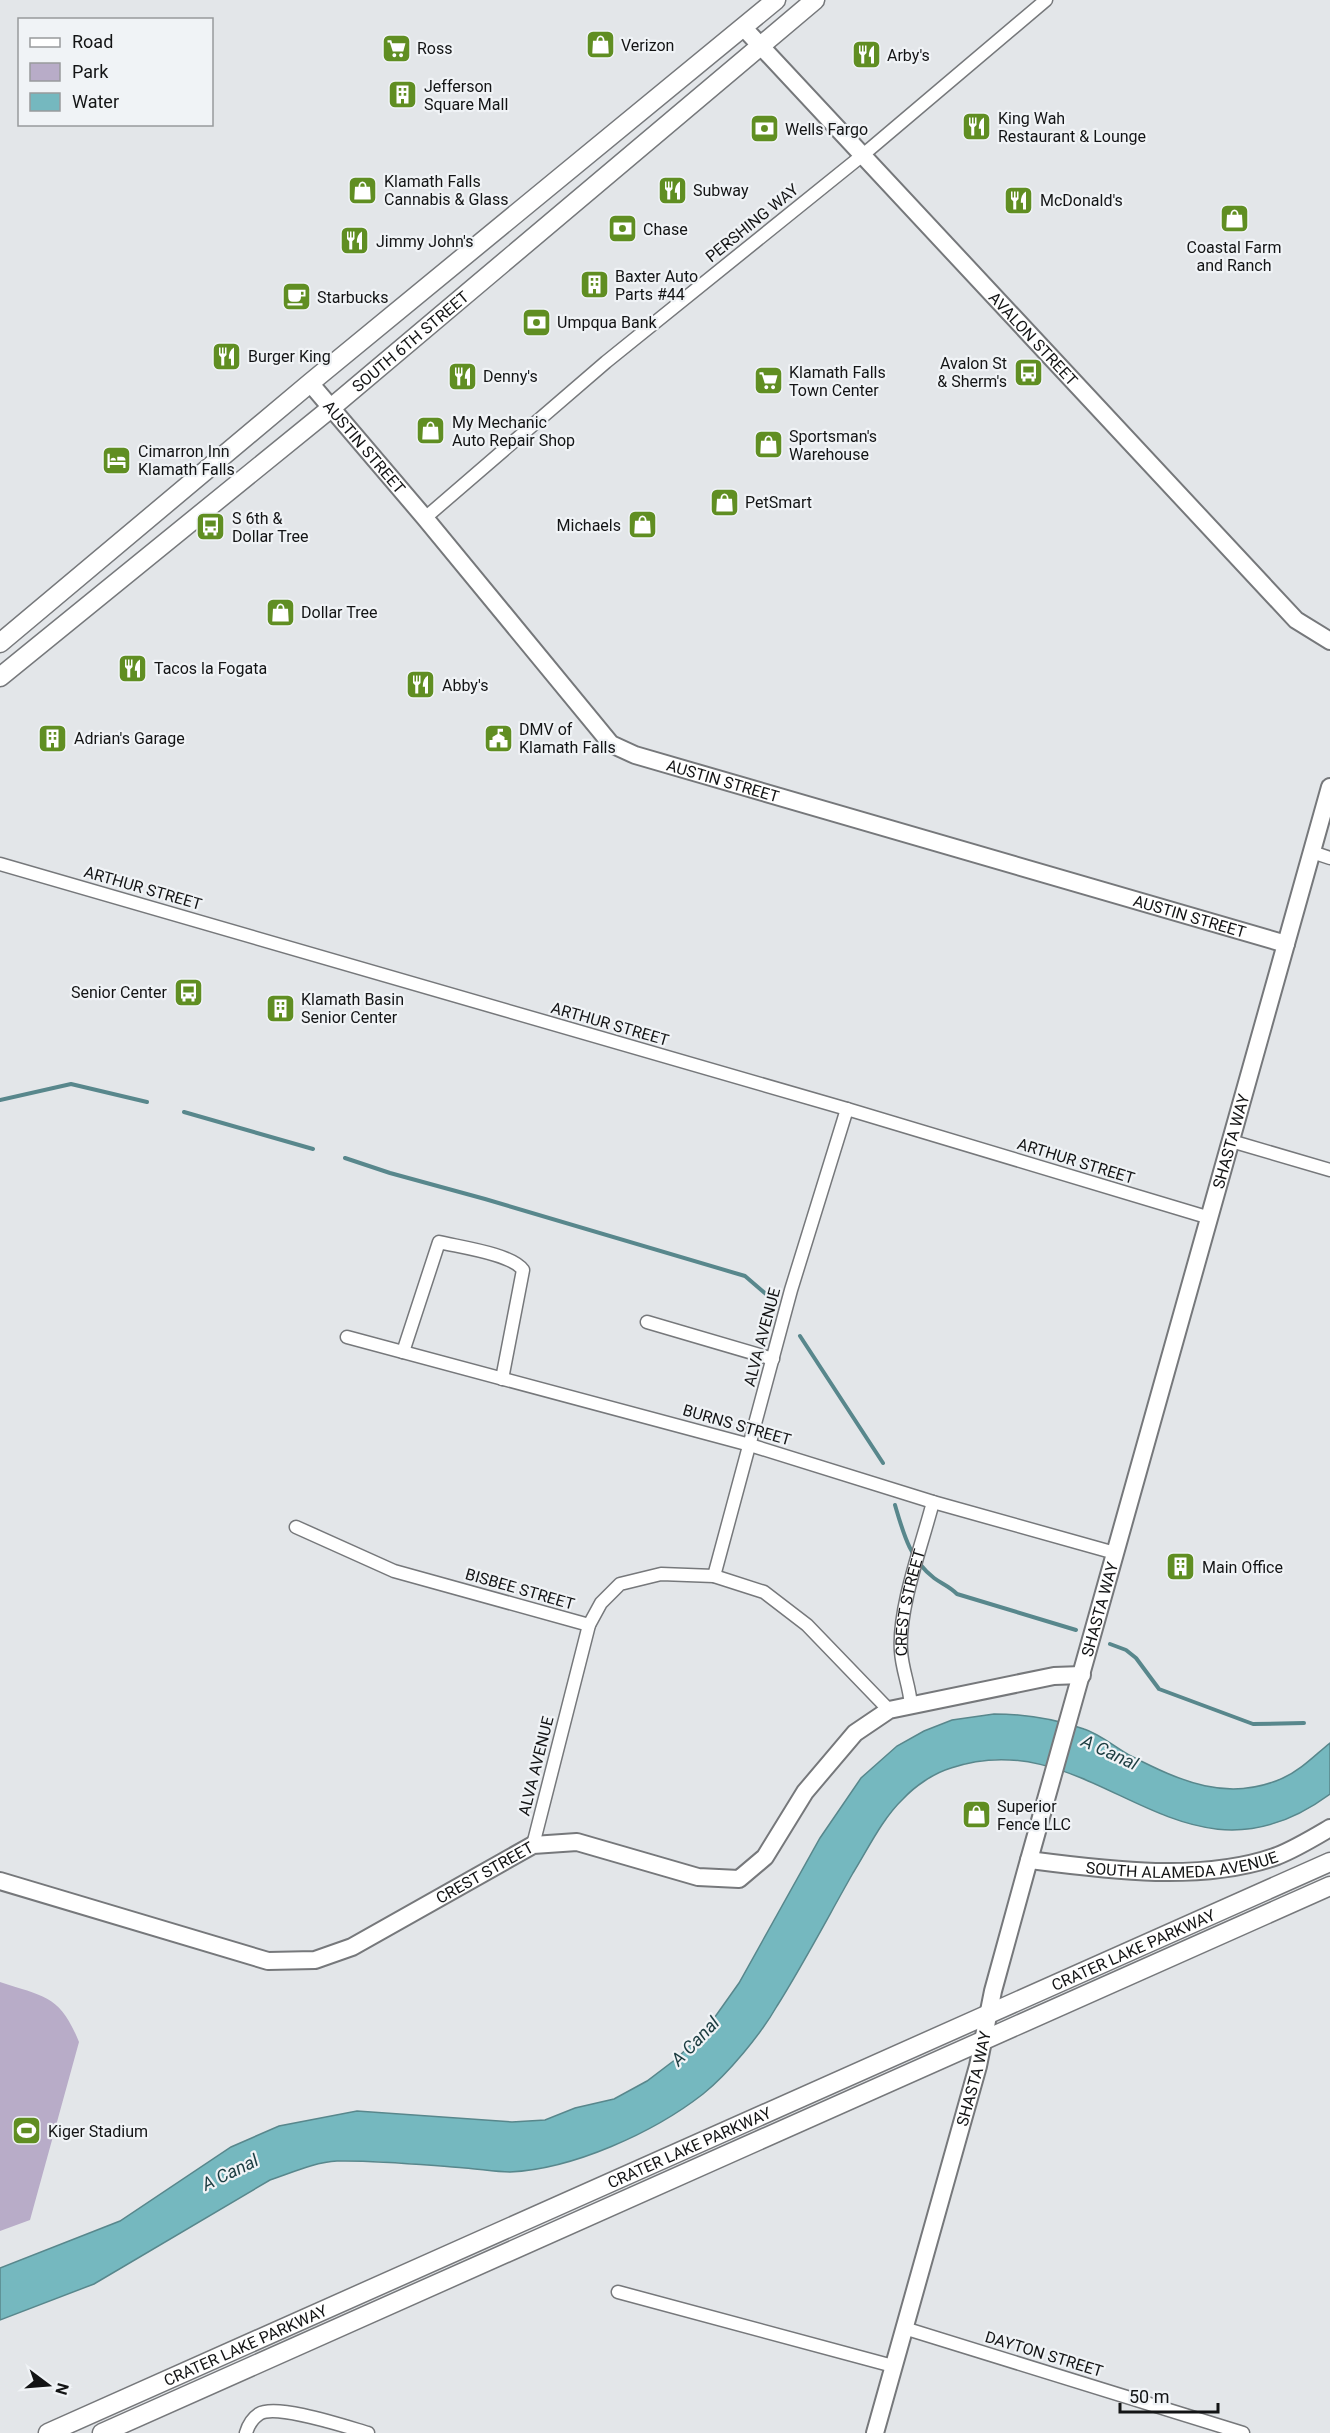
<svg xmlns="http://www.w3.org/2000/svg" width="1330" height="2433" font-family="Roboto,sans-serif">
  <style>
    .green { fill: #b8acc8 }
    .water { fill: #75b8bf; stroke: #58878c; stroke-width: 1.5 }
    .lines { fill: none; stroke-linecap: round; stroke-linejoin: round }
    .stream { stroke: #58878c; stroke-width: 4 }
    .street-casing { stroke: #76787b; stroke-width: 15 }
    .secondary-casing { stroke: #76787b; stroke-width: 20 }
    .primary-casing { stroke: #76787b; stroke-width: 21 }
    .street { stroke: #fff; stroke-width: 12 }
    .secondary { stroke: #fff; stroke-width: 16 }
    .primary { stroke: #fff; stroke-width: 18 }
    .labels { text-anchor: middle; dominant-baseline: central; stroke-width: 4.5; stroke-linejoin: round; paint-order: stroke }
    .poi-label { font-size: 16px; fill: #131415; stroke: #f0f3f6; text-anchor: start }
    .street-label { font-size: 16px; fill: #131415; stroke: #f0f3f6 }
    .water-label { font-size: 18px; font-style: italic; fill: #1b3c40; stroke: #f0f3f6 }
  </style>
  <rect width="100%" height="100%" fill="#e3e6e9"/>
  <!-- green -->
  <path class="green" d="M0,1982C45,1997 60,1995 79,2042L30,2220L0,2231Z"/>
  <!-- water -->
  <path class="water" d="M994,1714C1025,1714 1055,1719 1084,1729C1100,1734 1116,1748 1131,1756C1180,1781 1228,1803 1283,1778C1301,1770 1315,1755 1330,1743V1794C1180,1905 1096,1719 951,1768C934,1773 915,1786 903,1799C882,1819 868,1849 853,1873C828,1917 804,1963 777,2006C761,2034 728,2074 703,2094C653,2133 573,2169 510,2172C495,2172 480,2169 465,2168C423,2165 379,2160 337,2161C315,2162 291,2173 270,2180L94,2284L0,2320V2268L120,2221L231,2147L279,2126L357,2111L512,2122L545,2120L575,2108L614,2099L647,2081L676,2059L705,2031L739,1983L820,1838L861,1778L897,1746L924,1731L952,1720Z"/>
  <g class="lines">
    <!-- stream -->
    <path class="stream" d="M0,1100L71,1084L147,1102
      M184,1112L313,1149
      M345,1158L390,1173L485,1199L745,1276L773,1300
      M800,1336L883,1463
      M895,1505C903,1532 910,1560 934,1578C942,1584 949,1586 957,1594L1076,1630
      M1110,1644L1126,1650L1136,1658L1159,1689L1253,1724L1304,1723"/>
    <defs>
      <g id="street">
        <path d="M425,518L606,362L864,154L1046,0"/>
        <path d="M1312,852L1330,858"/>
        <path d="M0,864L847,1109L1210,1218"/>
        <path d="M1231,1141L1330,1170"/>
        <path d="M647,1322L773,1359"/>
        <path d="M347,1337L750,1445L933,1502L1115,1553"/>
        <path d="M403,1352L439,1242C459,1247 512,1254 523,1270L502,1379"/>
        <path d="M296,1527L394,1571L589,1625"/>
        <path d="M714,1576L791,1290L847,1109"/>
        <path id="s1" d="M911,1706C910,1687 902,1670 901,1651C898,1608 922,1545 933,1502"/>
        <path d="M533,1845L589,1625L601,1603L620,1584L661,1574L714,1576L764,1592L807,1625L889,1710"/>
        <path d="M618,2292L893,2366"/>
        <path d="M904,2328L1243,2433"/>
        <path d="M246,2433C248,2426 253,2418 259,2414C276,2403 347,2427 368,2433"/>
      </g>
      <g id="secondary">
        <path id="s2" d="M743,27L1296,620L1330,641"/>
        <path id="s3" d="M310,383L425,518L611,744L635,755L1286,944"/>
        <path id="s4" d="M1029,1860C1106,1870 1202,1883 1277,1856C1295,1849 1313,1838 1330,1828"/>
        <path id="s5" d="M0,1881L268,1961L315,1960L352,1947L533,1845L577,1842L698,1877L739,1879L765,1857L805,1792L855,1733L889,1710L1054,1676L1082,1675"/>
        <path id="s6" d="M875,2433L978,2066L993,1991L1029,1860L1330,787"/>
      </g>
      <g id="primary">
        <path d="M0,643L310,383L776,0"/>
        <path id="s7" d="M0,677L331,408L815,0"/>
        <path id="s8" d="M48,2433L1330,1862"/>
        <path d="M102,2433L1330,1886"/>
      </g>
    </defs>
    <!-- street casing -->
    <use href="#street" class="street-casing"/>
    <!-- secondary casing -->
    <use href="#secondary" class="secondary-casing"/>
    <!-- primary casing -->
    <use href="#primary" class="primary-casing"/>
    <!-- street -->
    <use href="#street" class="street"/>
    <!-- secondary -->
    <use href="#secondary" class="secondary"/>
    <!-- primary -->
    <use href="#primary" class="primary"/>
  </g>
  <!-- icons -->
  <defs>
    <symbol id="shop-square" viewBox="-11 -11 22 22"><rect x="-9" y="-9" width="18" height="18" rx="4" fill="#608e22" stroke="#f0f3f6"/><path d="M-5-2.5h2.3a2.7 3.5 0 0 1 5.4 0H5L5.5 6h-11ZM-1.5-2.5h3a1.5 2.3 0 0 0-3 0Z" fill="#fff"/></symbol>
    <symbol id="supermarket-square" viewBox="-11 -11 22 22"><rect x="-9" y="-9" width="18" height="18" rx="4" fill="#608e22" stroke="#f0f3f6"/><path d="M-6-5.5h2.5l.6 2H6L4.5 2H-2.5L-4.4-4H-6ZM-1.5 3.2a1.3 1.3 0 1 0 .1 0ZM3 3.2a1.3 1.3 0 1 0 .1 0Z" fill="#fff"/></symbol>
    <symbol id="restaurant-square" viewBox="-11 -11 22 22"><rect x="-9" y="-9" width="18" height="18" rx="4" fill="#608e22" stroke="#f0f3f6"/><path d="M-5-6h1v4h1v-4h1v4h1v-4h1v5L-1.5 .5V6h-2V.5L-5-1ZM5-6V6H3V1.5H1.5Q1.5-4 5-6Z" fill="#fff"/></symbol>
    <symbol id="building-square" viewBox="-11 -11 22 22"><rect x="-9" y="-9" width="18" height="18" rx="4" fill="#608e22" stroke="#f0f3f6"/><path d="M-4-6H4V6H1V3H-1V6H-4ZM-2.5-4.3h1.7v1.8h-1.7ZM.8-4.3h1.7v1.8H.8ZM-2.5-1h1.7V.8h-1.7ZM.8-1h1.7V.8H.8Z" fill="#fff"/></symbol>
    <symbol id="bank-square" viewBox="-11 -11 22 22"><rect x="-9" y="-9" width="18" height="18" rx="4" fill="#608e22" stroke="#f0f3f6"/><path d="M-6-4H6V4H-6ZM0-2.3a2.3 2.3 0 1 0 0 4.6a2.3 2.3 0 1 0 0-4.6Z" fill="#fff"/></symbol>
    <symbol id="cafe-square" viewBox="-11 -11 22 22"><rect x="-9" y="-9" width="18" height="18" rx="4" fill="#608e22" stroke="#f0f3f6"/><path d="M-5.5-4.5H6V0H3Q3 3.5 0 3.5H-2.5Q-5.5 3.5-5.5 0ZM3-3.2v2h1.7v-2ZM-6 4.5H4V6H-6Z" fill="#fff"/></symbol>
    <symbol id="bus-square" viewBox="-11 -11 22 22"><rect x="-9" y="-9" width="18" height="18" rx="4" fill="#608e22" stroke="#f0f3f6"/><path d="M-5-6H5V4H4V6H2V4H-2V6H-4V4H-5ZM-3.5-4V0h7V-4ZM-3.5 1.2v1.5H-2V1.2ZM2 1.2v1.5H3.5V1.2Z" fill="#fff"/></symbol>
    <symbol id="hotel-square" viewBox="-11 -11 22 22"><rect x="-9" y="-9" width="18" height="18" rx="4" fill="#608e22" stroke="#f0f3f6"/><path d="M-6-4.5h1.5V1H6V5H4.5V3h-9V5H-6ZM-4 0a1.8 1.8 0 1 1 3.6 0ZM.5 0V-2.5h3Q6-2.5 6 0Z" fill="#fff"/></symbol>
    <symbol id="civic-square" viewBox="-11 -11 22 22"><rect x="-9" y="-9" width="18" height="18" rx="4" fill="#608e22" stroke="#f0f3f6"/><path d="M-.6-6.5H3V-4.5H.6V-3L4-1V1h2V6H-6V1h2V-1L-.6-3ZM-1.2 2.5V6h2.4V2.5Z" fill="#fff"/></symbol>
    <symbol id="stadium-square" viewBox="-11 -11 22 22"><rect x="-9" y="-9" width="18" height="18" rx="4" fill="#608e22" stroke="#f0f3f6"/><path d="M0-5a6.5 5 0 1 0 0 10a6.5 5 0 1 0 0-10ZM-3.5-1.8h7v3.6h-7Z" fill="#fff"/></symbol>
  </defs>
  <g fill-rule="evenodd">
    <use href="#shop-square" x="584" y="28" width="33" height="33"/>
    <use href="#supermarket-square" x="380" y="32" width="33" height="33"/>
    <use href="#restaurant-square" x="850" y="38" width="33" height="33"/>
    <use href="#building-square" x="386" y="78" width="33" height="33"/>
    <use href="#restaurant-square" x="960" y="110" width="33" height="33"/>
    <use href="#bank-square" x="748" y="112" width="33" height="33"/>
    <use href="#shop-square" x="346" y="174" width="33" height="33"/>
    <use href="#restaurant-square" x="656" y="174" width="33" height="33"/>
    <use href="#restaurant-square" x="1002" y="184" width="33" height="33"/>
    <use href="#shop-square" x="1218" y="202" width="33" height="33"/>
    <use href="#bank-square" x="606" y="212" width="33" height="33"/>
    <use href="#restaurant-square" x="338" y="224" width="33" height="33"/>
    <use href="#building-square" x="578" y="268" width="33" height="33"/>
    <use href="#cafe-square" x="280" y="280" width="33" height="33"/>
    <use href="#bank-square" x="520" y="306" width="33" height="33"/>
    <use href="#restaurant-square" x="210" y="340" width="33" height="33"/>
    <use href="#bus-square" x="1012" y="356" width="33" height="33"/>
    <use href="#restaurant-square" x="446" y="360" width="33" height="33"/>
    <use href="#supermarket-square" x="752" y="364" width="33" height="33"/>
    <use href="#shop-square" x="414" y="414" width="33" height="33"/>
    <use href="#shop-square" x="752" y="428" width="33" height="33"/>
    <use href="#hotel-square" x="100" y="444" width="33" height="33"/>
    <use href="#shop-square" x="708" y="486" width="33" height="33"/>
    <use href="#shop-square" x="626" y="508" width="33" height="33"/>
    <use href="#bus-square" x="194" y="510" width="33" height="33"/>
    <use href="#shop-square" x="264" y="596" width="33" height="33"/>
    <use href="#restaurant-square" x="116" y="652" width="33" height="33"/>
    <use href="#restaurant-square" x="404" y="668" width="33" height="33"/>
    <use href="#building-square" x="36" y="722" width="33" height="33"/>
    <use href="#civic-square" x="482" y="722" width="33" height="33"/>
    <use href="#bus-square" x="172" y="976" width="33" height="33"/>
    <use href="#building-square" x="264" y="992" width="33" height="33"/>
    <use href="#building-square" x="1164" y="1550" width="33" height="33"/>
    <use href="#shop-square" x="960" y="1798" width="33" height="33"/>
    <use href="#stadium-square" x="10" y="2114" width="33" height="33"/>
  </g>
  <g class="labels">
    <!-- poi labels -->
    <g class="poi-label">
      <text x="621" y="45">Verizon</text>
      <text x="417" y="48">Ross</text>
      <text x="887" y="55">Arby's</text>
      <text x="424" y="86">Jefferson<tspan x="424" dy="18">Square Mall</tspan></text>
      <text x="998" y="118">King Wah<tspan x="998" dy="18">Restaurant &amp; Lounge</tspan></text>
      <text x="785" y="129">Wells Fargo</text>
      <text x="384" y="181">Klamath Falls<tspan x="384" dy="18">Cannabis &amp; Glass</tspan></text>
      <text x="693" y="190">Subway</text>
      <text x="1040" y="200">McDonald's</text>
      <text x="643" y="229">Chase</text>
      <text x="376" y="241">Jimmy John's</text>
      <text x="1234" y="247" text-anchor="middle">Coastal Farm<tspan x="1234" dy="18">and Ranch</tspan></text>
      <text x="615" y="276">Baxter Auto<tspan x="615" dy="18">Parts #44</tspan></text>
      <text x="317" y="297">Starbucks</text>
      <text x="557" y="322">Umpqua Bank</text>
      <text x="248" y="356">Burger King</text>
      <text x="1007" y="363" text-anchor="end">Avalon St<tspan x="1007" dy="18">&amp; Sherm's</tspan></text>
      <text x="789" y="372">Klamath Falls<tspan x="789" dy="18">Town Center</tspan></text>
      <text x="483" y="376">Denny's</text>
      <text x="452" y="422">My Mechanic<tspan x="452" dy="18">Auto Repair Shop</tspan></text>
      <text x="789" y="436">Sportsman's<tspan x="789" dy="18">Warehouse</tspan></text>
      <text x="138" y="451">Cimarron Inn<tspan x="138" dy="18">Klamath Falls</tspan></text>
      <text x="745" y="502">PetSmart</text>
      <text x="232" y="518">S 6th &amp;<tspan x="232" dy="18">Dollar Tree</tspan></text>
      <text x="621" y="525" text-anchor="end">Michaels</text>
      <text x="301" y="612">Dollar Tree</text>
      <text x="154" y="668">Tacos la Fogata</text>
      <text x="442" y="685">Abby's</text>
      <text x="519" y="729">DMV of<tspan x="519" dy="18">Klamath Falls</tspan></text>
      <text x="74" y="738">Adrian's Garage</text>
      <text x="167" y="992" text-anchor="end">Senior Center</text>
      <text x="301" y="999">Klamath Basin<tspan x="301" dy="18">Senior Center</tspan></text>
      <text x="1202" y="1567">Main Office</text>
      <text x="997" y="1806">Superior<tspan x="997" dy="18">Fence LLC</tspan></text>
      <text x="48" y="2131">Kiger Stadium</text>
    </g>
    <!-- street labels -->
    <g class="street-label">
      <text transform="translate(752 223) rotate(-39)">PERSHING WAY</text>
      <text stroke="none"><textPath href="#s2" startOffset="426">AVALON STREET</textPath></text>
      <text stroke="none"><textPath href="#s7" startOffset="530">SOUTH 6TH STREET</textPath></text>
      <text stroke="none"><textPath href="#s3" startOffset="84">AUSTIN STREET</textPath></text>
      <text stroke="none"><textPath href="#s3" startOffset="588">AUSTIN STREET</textPath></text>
      <text transform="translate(143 888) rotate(16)">ARTHUR STREET</text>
      <text stroke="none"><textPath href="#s3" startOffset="1074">AUSTIN STREET</textPath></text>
      <text transform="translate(610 1024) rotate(16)">ARTHUR STREET</text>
      <text stroke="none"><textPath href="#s6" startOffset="1340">SHASTA WAY</textPath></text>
      <text transform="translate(1076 1161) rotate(17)">ARTHUR STREET</text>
      <text transform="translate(762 1337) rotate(-75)">ALVA AVENUE</text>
      <text transform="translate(737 1425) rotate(16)">BURNS STREET</text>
      <text transform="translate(520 1589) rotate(16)">BISBEE STREET</text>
      <text stroke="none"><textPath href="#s1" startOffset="105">CREST STREET</textPath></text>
      <text stroke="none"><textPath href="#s6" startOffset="854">SHASTA WAY</textPath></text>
      <text transform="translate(536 1766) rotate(-76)">ALVA AVENUE</text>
      <text stroke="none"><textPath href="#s4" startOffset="154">SOUTH ALAMEDA AVENUE</textPath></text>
      <text stroke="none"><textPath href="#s5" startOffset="518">CREST STREET</textPath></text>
      <text stroke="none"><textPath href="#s8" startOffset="1188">CRATER LAKE PARKWAY</textPath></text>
      <text stroke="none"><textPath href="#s6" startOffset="368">SHASTA WAY</textPath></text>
      <text stroke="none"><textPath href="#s8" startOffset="702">CRATER LAKE PARKWAY</textPath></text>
      <text stroke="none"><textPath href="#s8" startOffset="216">CRATER LAKE PARKWAY</textPath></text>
      <text transform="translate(1044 2354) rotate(17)">DAYTON STREET</text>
    </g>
    <!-- water labels -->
    <g class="water-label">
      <text transform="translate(1110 1752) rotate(25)">A Canal</text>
      <text transform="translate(695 2041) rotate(-46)">A Canal</text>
      <text transform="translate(230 2172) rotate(-26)">A Canal</text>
    </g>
  </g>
  <!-- legend -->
  <rect x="18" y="18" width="195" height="108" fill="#f0f3f6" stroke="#989a9c" stroke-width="1.5"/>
  <rect x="30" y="38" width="30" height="9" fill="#ffffff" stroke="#989a9c" stroke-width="1.5"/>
  <text x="72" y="48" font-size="18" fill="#131415">Road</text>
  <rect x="30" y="63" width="30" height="18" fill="#b8acc8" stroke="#989a9c" stroke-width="1.5"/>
  <text x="72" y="78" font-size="18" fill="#131415">Park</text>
  <rect x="30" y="93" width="30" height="18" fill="#75b8bf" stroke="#989a9c" stroke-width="1.5"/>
  <text x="72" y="108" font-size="18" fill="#131415">Water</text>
  <!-- north arrow -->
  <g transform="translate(48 2385) rotate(106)" stroke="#f0f3f6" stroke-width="4.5" paint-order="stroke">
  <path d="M0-4.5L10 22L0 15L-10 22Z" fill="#131415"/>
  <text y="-9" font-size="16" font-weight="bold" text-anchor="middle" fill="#131415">N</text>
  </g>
  <!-- scale -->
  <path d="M1120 2403v9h98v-9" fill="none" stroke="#131415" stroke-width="3"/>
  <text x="1129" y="2403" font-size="18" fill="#131415" stroke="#f0f3f6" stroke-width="4.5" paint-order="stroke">50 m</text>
</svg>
